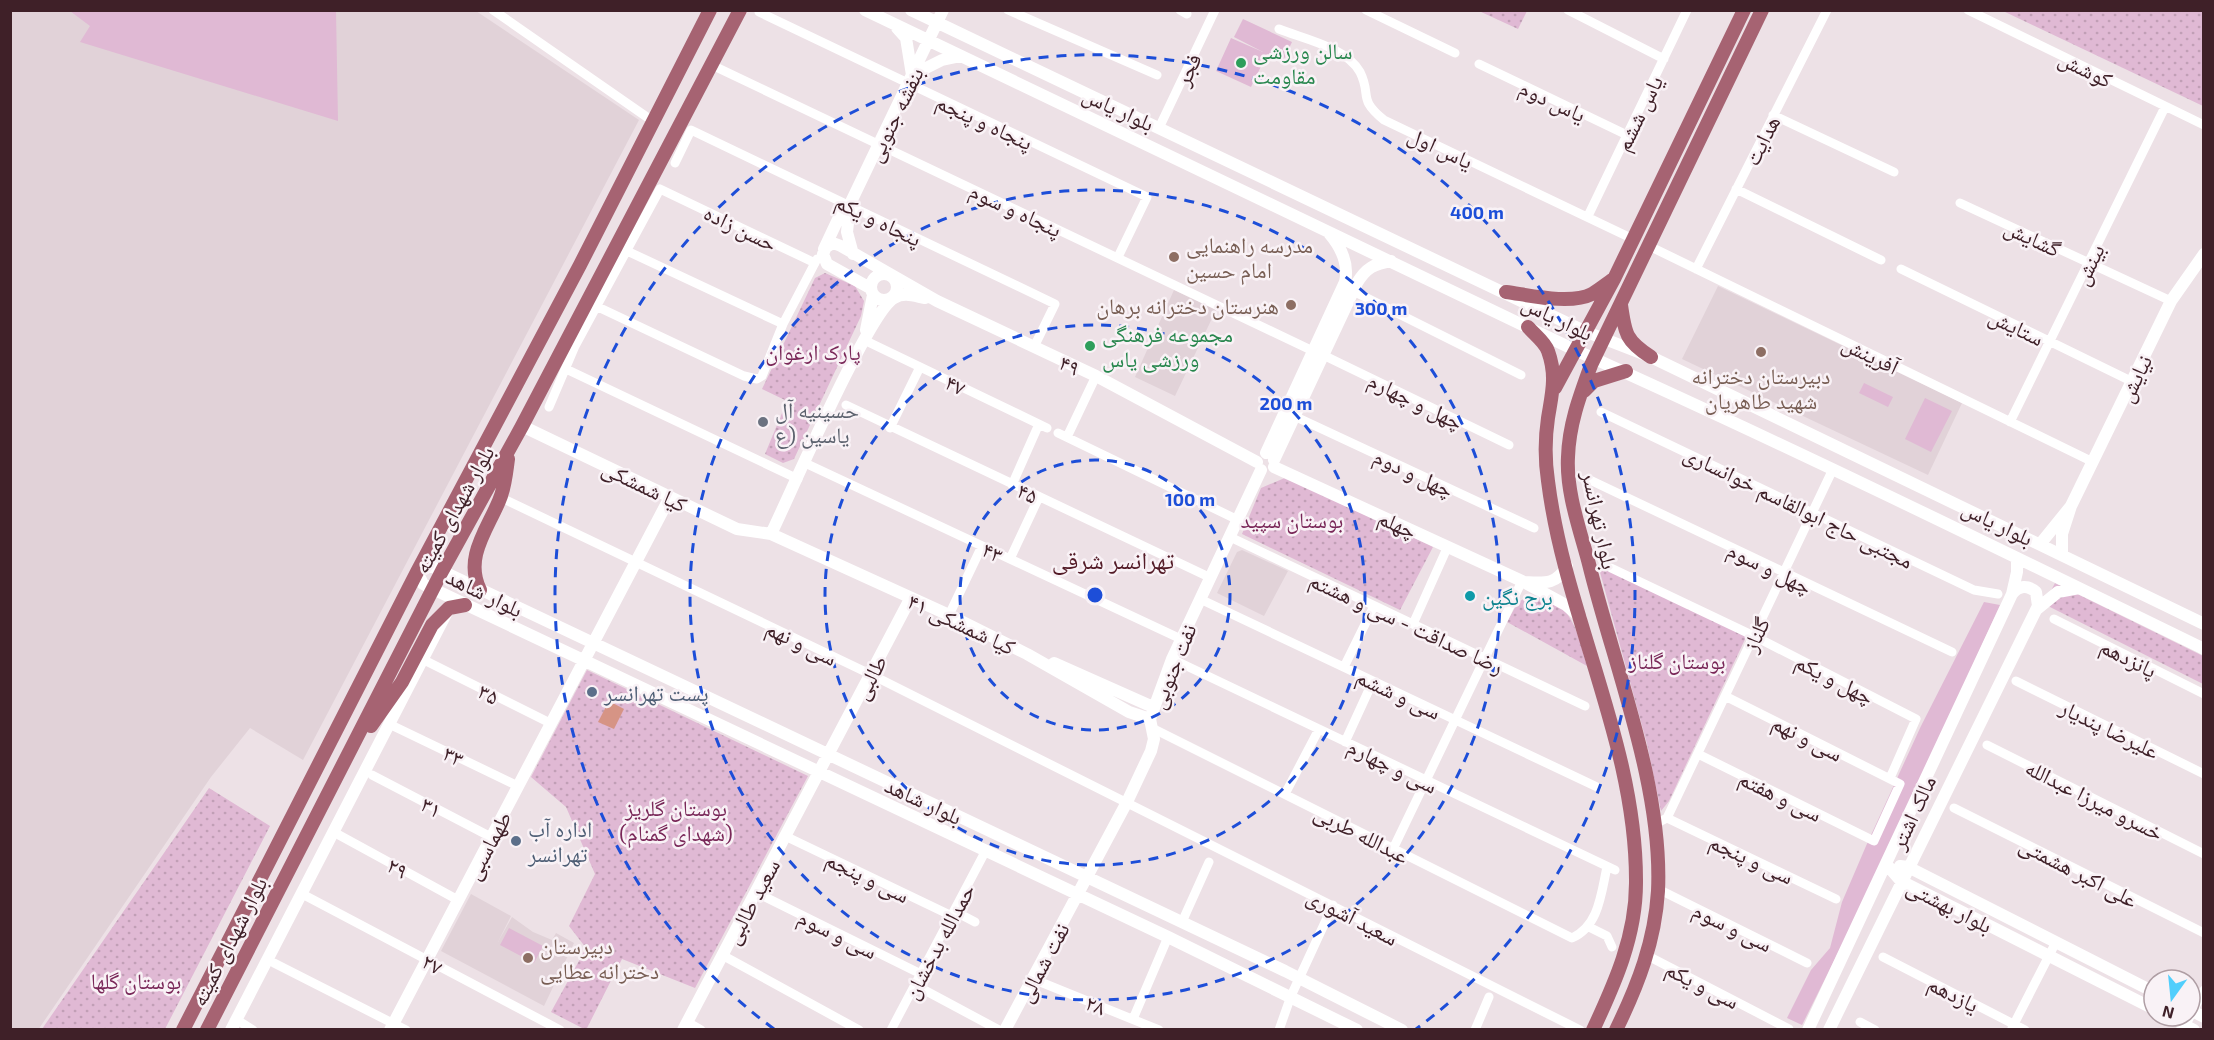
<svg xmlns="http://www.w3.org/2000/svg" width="2214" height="1040" font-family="'Exo 2','Noto Naskh Arabic',sans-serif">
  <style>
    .built { fill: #e1d2d8 }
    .grass { fill: #e0b9d4 }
    .park { fill: url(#park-dots) }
    .water { fill: #d69485 }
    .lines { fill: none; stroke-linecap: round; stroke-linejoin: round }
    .street { stroke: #fff; stroke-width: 9 }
    .secondary { stroke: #fff; stroke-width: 12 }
    .primary { stroke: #a66372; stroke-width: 14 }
    .ring { fill: none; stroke: #1d4ed8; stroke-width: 3; stroke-dasharray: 10 8 }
    .leisure-dot { fill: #2e9e5b; stroke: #f9f2f6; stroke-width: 2 }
    .education-dot { fill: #8d6e63; stroke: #f9f2f6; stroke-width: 2 }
    .worship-dot { fill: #6b7280; stroke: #f9f2f6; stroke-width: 2 }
    .culture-dot { fill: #0f9aa8; stroke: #f9f2f6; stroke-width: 2 }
    .service-dot { fill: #5c6f8a; stroke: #f9f2f6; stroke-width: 2 }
    .labels { text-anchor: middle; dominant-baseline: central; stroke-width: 5; stroke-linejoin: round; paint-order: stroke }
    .leisure-label { font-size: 22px; fill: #27864d; stroke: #f9f2f6; text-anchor: start }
    .street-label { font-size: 22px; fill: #3f2028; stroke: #f9f2f6 }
    .education-label { font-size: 22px; fill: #785e54; stroke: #f9f2f6; text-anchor: start }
    .park-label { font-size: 22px; fill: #792758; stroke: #f9f2f6 }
    .worship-label { font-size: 22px; fill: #5b616d; stroke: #f9f2f6; text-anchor: start }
    .culture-label { font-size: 22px; fill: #0d838f; stroke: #f9f2f6; text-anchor: start }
    .service-label { font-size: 22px; fill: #4e5e75; stroke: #f9f2f6; text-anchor: start }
    .neighbourhood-label { font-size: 24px; fill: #531b27; stroke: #f9f2f6 }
    .centre { fill: #1d4ed8; stroke: #f9f2f6; stroke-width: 3 }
    .ring-label { font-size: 18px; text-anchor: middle; font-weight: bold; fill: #1d4ed8; stroke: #f9f2f6; stroke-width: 5; stroke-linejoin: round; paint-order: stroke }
  </style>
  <defs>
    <pattern id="park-dots" width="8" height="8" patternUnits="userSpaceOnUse" patternTransform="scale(1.5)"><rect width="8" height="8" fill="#e0b9d4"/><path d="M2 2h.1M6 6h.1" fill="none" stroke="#c19fb6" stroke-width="1.8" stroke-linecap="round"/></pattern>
  </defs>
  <rect width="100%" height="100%" fill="#ede1e6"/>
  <!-- built -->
  <path class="built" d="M10,11H476L639,120L303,760L250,728L211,777L38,1030L10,1029Z
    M1718,286L1962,403L1928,475L1682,359Z
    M1174,290L1216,310L1175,396L1135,377Z
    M1242,550L1288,571L1264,616L1217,593L1237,552Z
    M471,894L511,916L498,942L512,917L533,932L552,940L556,933L574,943L544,1006L441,951Z"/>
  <!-- grass -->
  <path class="grass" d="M70,11H336L338,121L80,42L90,26Z
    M1243,19L1292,42L1283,61L1267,54L1251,87L1216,71L1231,38L1263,52L1234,37Z
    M1864,383L1893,397L1888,407L1859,393Z
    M1925,398L1952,411L1931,452L1905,439Z
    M1984,602L2000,605L1883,863L1802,1025L1787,1018L1811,970L1830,948L1842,902L1866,846L1921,726Z
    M509,928L543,946L534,963L500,945Z"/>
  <!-- park -->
  <path class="park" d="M1479,11H1527L1518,29Z
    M2003,11H2203V106Z
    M825,273L855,286L864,301L861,316L794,459L783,463L765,454L787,401L762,389L815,278Z
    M1287,477L1433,547L1400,610L1242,534L1261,488Z
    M1598,565L1747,635L1669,801L1661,811L1647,744Z
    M2055,583L2203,656V684L2044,604Z
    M1531,595C1573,599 1577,633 1587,666L1507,622L1518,602Z
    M587,670L808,776L695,988L622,959L586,1030L551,1012L586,948L569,926L595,874L566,807L531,777Z
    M209,788L270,826L165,1029H42Z"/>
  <!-- water -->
  <path class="water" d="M609,701L624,709L614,729L598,722Z"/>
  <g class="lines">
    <!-- street -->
    <path class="street" d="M493,10L654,122
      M1008,10L1157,75
      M1180,10L1187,14
      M1366,10L1455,53
      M1568,10L1664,59
      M1968,10L2204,125
      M759,12L1147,197L1118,257
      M1279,29C1304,39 1346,47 1360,72C1372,96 1357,98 1384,120L1633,239
      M1479,64L1627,135
      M718,68L1313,351
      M1773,115L1894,172
      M1159,128L1215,10
      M675,163L691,130L1055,304L1034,347
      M1736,189L1881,260
      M1960,203L2171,301
      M1588,216L1687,10
      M1649,246L2093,462
      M627,251L783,324
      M1696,269L1827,10
      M1901,269L2133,382
      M1353,291L1521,375
      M598,307L744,376L757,379L762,376L783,324L817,259
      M864,340L1047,428
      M1323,355L1509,445
      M566,369L798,479
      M846,405L1211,578
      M549,407L575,346L660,189L815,263
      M1601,412L1974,590L1998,594
      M1294,416L1534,528
      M2010,422L2165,107
      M890,428L920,367
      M1058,433L1238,520
      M1067,437L1096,376
      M805,463L1181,639
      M1590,480L1952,652
      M1012,485L1039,424
      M508,501L870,674L1580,1030
      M1230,537L1585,706
      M1010,559L1039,497
      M1611,568L1754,636L1916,719L1890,778
      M1200,599L1597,787
      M949,615L982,546
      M2054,619L2204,694
      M1413,624L1448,546
      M1172,659L1615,870
      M428,662L550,723
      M1344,667L1374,606
      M2016,681L2204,774
      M389,724L518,786
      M1152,728L1572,938C1599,926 1601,894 1607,867
      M1345,742L1373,681
      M1987,745L2204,854
      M1698,754L1874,841L1900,784L1725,696
      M372,775L491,837
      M1285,794L1319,729
      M1954,808L2204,933
      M1667,818L1836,899
      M1655,824L1667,818L1833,469
      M339,835L458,900
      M785,836L952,916
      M1393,849L1522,581
      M1658,889L1807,963
      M755,892L921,974
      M306,896L560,1030
      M954,911L975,922
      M1182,922L1209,862
      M1589,927L1607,936L1612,947
      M722,955L859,1030
      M1648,956L1789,1029
      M1883,957L2025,1030
      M274,963L406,1030
      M1033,979L1159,1030
      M915,985L999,1030
      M1133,1019L1168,937
      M687,1022L701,1030
      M1860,1022L1875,1030
      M242,1023L253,1030
      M2012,1028L2056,942
      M891,1030L985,852
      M1279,1030L1291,996L1333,905
      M1475,1030L1489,997
      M2183,1030L2204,990"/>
    <!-- secondary -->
    <path class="secondary" d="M865,10L1575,350C1787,445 1995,547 2204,649
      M911,10L1584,331L1651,357L2204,624
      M897,28L906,38L912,75L942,60L961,56
      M850,204L847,232L853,254
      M824,249L840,215L850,204L943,10
      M871 287a13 13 0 1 1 26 0a13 13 0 1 1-26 0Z
      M870,288L827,264L823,254L826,247L833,243L841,246L937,301L1096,376L1257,462
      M866,330L873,295
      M522,426L737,529L771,534L949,615L1027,654L1129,712L1150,719
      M1266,453L1345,282C1349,264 1341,247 1329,233
      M1274,460L1357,283C1366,268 1374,264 1391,261
      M1274,467L1522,581L1566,605L1581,618
      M2071,506L2171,301L2204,254
      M771,534C790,495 868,313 894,298C904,292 914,296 925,298
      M2041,543L2071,506L2062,534V553
      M1525,582C1545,583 1556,585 1567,566
      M2037,609L2058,592L2079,588
      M1054,663L1153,707
      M1887,865L1901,881L2154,1009
      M1900,866L1908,867L2154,992
      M2190,1010L2204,1017
      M2167,1016L2194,1030
      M231,1030L447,612
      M390,1030L670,497
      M683,1030L910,599
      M1005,1030L1127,802L1151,751L1154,739L1150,719L1172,659L1261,470
      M1357,1030L1168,937L433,589L423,584L417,572L431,566L1285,971L1402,1030
      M1808,1030L2012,594L2017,572V558
      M1829,1030L2038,606L2036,592C2028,585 2019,585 2012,594"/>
    <!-- primary -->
    <path class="primary" d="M1506,292C1529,295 1570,305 1592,294C1599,290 1605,285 1612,280
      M1621,305C1625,334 1626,341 1651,357
      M1528,327C1534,334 1545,342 1548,351C1557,376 1552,393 1548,418C1545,438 1545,461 1548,481C1565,617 1637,744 1636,883C1636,936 1615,983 1593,1030
      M1555,388L1614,279L1744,10
      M1584,391L1594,381L1626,371
      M480,590C464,558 487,530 499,501C505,488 506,473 508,459
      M371,726L402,682L432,625L449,608L465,605
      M183,1030L417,572L580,265L710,10
      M207,1030L442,571L522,426L740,10
      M1616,1030C1638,985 1655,941 1658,891C1663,786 1614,666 1589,564C1580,530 1566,492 1568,457C1569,424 1580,395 1591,365L1762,10"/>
  </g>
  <!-- distance rings -->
  <g class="ring">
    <circle cx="1095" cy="595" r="135"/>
    <circle cx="1095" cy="595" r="270"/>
    <circle cx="1095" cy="595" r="405"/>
    <path d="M774 1029A540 540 0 1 1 1416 1029"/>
  </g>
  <!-- markers -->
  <g class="leisure-dot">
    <circle cx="1241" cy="63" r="6"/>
    <circle cx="1090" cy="346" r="6"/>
  </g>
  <g class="education-dot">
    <circle cx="1174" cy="257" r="6"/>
    <circle cx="1291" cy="305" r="6"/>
    <circle cx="1761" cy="352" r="6"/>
    <circle cx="528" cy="958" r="6"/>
  </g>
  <circle class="worship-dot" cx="763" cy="422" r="6"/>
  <circle class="culture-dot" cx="1470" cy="596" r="6"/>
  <g class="service-dot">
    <circle cx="592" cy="692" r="6"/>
    <circle cx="516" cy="841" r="6"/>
  </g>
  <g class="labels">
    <!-- leisure labels -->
    <g class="leisure-label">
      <text x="1253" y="50">سالن ورزشی<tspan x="1253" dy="25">مقاومت</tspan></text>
      <text x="1102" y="333">مجموعه فرهنگی<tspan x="1102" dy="25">ورزشی یاس</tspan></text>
    </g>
    <!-- street labels -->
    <g class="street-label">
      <text transform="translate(2086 68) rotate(26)">کوشش</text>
      <text transform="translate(1187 69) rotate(-64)">فجر</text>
      <text transform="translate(1553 100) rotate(25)">یاس دوم</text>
      <text transform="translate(1119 108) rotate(25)">بلوار یاس</text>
      <text transform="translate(1638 113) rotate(-64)">یاس ششم</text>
      <text transform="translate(894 114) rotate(-64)">بنفشه جنوبی</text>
      <text transform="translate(985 121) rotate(25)">پنجاه و پنجم</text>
      <text transform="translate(1761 140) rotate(-63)">هدایت</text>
      <text transform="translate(1441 147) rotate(25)">یاس اول</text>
      <text transform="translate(1016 209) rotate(25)">پنجاه و سوم</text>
      <text transform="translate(879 219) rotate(26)">پنجاه و یکم</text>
      <text transform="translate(741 227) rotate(26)">حسن زاده</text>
      <text transform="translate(2033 237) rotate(25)">گشایش</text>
      <text transform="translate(2088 264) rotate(-64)">بینش</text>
      <text transform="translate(1558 317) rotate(26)">بلوار یاس</text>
      <text transform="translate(2017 326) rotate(26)">ستایش</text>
      <text transform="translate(1871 354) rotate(26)">آفرینش</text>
      <text transform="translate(1070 364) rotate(25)">۴۹</text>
      <text transform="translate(2134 378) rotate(-64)">نیایش</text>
      <text transform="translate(956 384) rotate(26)">۴۷</text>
      <text transform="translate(1416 400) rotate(26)">چهل و چهارم</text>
      <text transform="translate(1414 472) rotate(25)">چهل و دوم</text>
      <text transform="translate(645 485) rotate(26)">کیا شمشکی</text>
      <text transform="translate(1028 492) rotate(25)">۴۵</text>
      <text transform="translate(1799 506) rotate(26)">مجتبی حاج ابوالقاسم خوانساری</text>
      <text transform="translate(453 509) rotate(-61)">بلوار شهدای کمیته</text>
      <text transform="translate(1601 520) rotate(78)">بلوار تهرانسر</text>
      <text transform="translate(1998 522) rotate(26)">بلوار یاس</text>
      <text transform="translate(1398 523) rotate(24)">چهلم</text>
      <text transform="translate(993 551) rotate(25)">۴۳</text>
      <text transform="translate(1770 567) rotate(26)">چهل و سوم</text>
      <text transform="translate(485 592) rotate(26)">بلوار شاهد</text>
      <text transform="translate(1407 622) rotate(25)">رضا صداقت - سی و هشتم</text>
      <text transform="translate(962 623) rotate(25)">۴۱ کیا شمشکی</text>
      <text transform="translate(1755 634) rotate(-65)">گلناز</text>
      <text transform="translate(802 642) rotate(26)">سی و نهم</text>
      <text transform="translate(2129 657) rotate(27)">پانزدهم</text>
      <text transform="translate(1172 666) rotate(-68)">نفت جنوبی</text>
      <text transform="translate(869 677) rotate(-62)">طالبی</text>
      <text transform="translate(1835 678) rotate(27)">چهل و یکم</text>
      <text transform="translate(489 693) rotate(27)">۳۵</text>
      <text transform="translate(1399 693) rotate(25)">سی و ششم</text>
      <text transform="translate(2110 728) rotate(26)">علیرضا پندیار</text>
      <text transform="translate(1808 737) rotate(27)">سی و نهم</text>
      <text transform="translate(454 755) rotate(26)">۳۳</text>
      <text transform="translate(1393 765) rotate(26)">سی و چهارم</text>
      <text transform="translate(1781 795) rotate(26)">سی و هفتم</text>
      <text transform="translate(2095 799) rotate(27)">خسرو میرزا عبدالله</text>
      <text transform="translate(924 800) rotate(25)">بلوار شاهد</text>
      <text transform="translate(432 806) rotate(28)">۳۱</text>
      <text transform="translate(1912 812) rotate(-65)">مالک اشتر</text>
      <text transform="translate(1362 833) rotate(27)">عبدالله طربی</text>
      <text transform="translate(487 845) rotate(-62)">طهماسبی</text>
      <text transform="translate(1752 858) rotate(25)">سی و پنجم</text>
      <text transform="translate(398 867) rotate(28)">۲۹</text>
      <text transform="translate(2079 871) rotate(27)">علی اکبر هشمتی</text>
      <text transform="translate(868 876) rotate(26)">سی و پنجم</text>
      <text transform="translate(751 901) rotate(-62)">سعید طالبی</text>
      <text transform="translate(1950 905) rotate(27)">بلوار بهشتی</text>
      <text transform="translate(1353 916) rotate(27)">سعید آشوری</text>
      <text transform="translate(1733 926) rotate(26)">سی و سوم</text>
      <text transform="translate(838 933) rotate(26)">سی و سوم</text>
      <text transform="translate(228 941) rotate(-63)">بلوار شهدای کمیته</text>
      <text transform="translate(938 941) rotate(-62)">حمدالله بدخشان</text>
      <text transform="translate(1042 962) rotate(-62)">نفت شمالی</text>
      <text transform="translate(433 963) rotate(28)">۲۷</text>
      <text transform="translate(1703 984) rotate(27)">سی و یکم</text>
      <text transform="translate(1954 993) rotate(27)">یازدهم</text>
      <text transform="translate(1096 1004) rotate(22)">۲۸</text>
    </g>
    <!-- education labels -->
    <g class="education-label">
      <text x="1186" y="244">مدرسه راهنمایی<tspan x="1186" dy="25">امام حسین</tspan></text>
      <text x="1279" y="305" text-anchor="end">هنرستان دخترانه برهان</text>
      <text x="1761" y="375" text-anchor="middle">دبیرستان دخترانه<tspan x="1761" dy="25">شهید طاهریان</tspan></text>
      <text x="540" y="945">دبیرستان<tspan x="540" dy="25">دخترانه عطایی</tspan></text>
    </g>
    <!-- park labels -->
    <g class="park-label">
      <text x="813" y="351">پارک ارغوان</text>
      <text x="1292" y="519">بوستان سپید</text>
      <text x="1677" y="660">بوستان گلناز</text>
      <text x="676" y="807">بوستان گلریز<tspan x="676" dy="25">(شهدای گمنام)</tspan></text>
      <text x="136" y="980">بوستان گلها</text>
    </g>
    <!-- worship labels -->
    <g class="worship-label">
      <text x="775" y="409">حسینیه آل<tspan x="775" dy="25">یاسین (ع</tspan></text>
    </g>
    <!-- culture labels -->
    <g class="culture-label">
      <text x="1482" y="596">برج نگین</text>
    </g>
    <!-- service labels -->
    <g class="service-label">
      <text x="604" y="692">پست تهرانسر</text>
      <text x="528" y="828">اداره آب<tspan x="528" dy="25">تهرانسر</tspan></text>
    </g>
    <!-- neighbourhood labels -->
    <g class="neighbourhood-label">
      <text x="1113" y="559">تهرانسر شرقی</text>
    </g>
  </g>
  <circle cx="1095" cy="595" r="9" class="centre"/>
  <g class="ring-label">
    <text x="1477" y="219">400 m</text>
    <text x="1381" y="315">300 m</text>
    <text x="1286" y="410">200 m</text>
    <text x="1190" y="506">100 m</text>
  </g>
  <!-- border -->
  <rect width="2214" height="1040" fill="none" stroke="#3f2028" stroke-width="24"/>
  <!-- north arrow -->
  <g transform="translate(2172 998) rotate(195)"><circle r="28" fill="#f9f2f6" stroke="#af9ea4" stroke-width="1.5"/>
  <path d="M0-4.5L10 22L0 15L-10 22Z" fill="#51cefc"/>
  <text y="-9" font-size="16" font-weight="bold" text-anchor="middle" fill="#3f2028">N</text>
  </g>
</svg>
